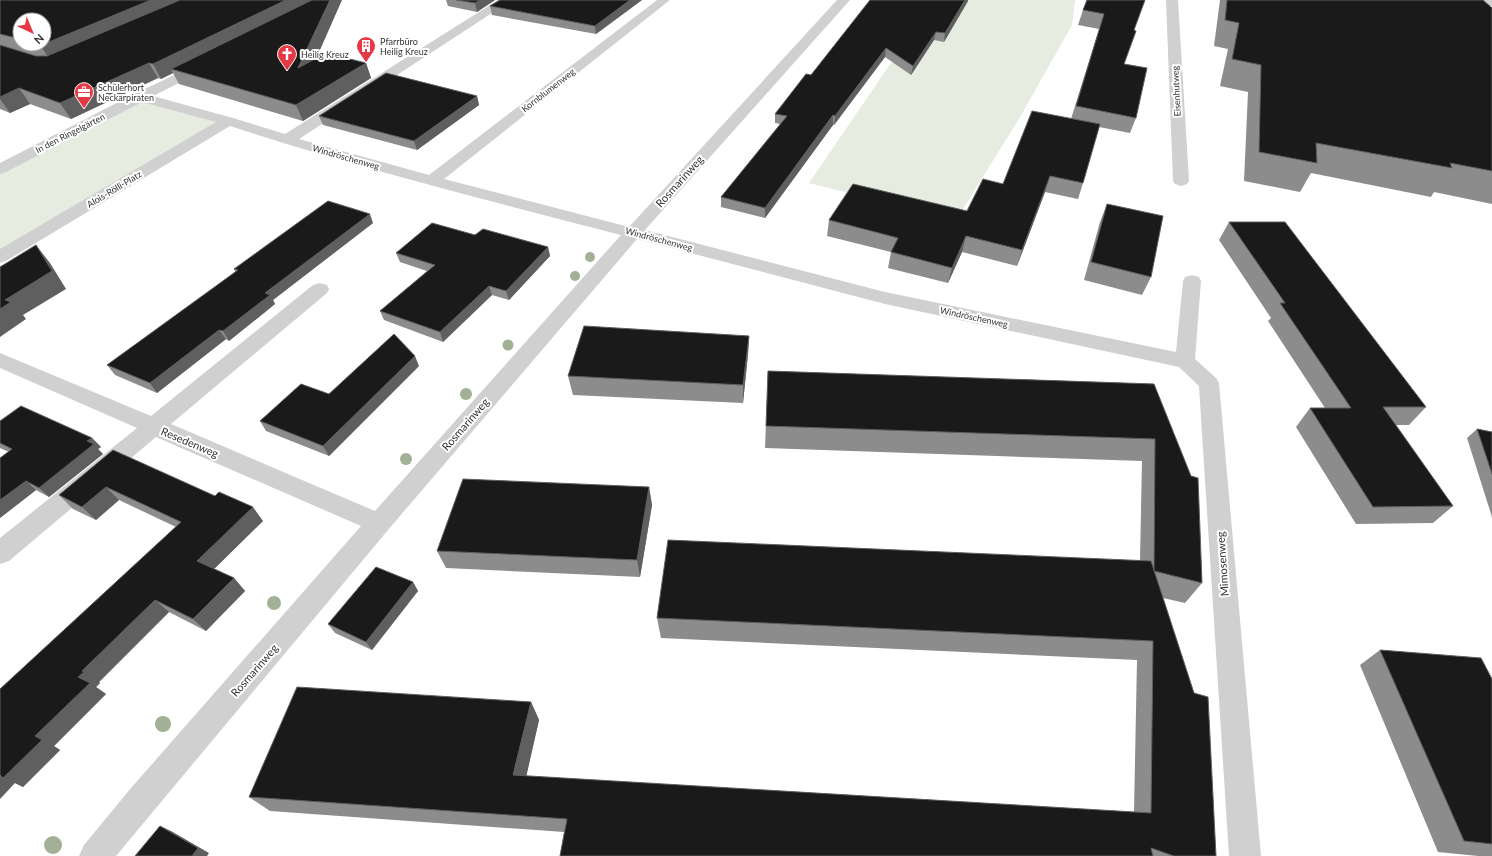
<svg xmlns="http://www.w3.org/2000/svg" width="1492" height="856" font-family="Lato,sans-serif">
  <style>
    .green { fill: #e6ecdf }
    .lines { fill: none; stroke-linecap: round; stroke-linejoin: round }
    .minor { fill: #d0d0d0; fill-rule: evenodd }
    .tree { fill: #a2b095 }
    .wall { fill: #8c8c8c; fill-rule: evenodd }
    .shaded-wall { fill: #5f5f5f }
    .building { fill: #1a1a1a; stroke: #5f5f5f }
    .labels { text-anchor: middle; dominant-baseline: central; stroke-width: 4; stroke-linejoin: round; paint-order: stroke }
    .far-poi-label { font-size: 9px; fill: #333; stroke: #fff; text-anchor: start }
    .far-street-label { font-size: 9px; fill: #333; stroke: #fff }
    .street-label { font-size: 11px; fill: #333; stroke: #fff }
  </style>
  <rect width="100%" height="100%" fill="#fff"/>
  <!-- green -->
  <path class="green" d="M934,0H1075L1072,25L1019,119L956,220L809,183Z
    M139,97L228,121L0,257V169Z"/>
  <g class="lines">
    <!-- minor -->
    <path class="minor" d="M498,0H512L299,139L429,175L657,0H670L444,179L629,227L837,0H850L645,230L885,292L1176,352L1183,281L1185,277L1192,275L1199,277L1201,281L1195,359L1216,378L1219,383L1261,856H1229L1199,386L1179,367L885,304L637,239L388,530L116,856H79L84,845L131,788L361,526L156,437L9,561L0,564V538L137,428L0,368V353L151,416L313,285L320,283L327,285L329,289L327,293L171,424L375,511L621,235C490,201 359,168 230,126L6,261L0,263V249L216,122L142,102L6,172L0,174V163L134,94L202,62L207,63L209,66L207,69L153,96L233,118L285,134Z
      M1166,0H1178L1189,181L1187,184L1181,186L1175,184L1173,181Z
      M1455,0H1492V6L1461,4L1457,3Z"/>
  </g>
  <!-- trees -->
  <g class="tree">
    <circle cx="590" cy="257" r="5"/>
    <circle cx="575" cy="276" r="5"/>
    <circle cx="508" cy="345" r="5.5"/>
    <circle cx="466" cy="394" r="6"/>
    <circle cx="406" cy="459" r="6"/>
    <circle cx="274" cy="603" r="7"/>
    <circle cx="163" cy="724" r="8"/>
    <circle cx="53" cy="845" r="9"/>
  </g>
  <!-- wall -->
  <path class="wall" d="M0,0L316,58L366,63L371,78L303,121L179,84L173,73L161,79L158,78L71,119L30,104L10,113L0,109ZM20,20L44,44H20Z
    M446,0H495L477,12L448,6Z
    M642,0L596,34L492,15L490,6Z
    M1087,0L1134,30L1124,64L1136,118L1130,133L1099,127L1083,183L1078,199L1045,192L1017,266L962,252L948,283L888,268L891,252L827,236L829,220L967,211L1003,184L1071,119L1099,29L1078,25L1083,10Z
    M1220,0H1483L1492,8V204L1434,192L1431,197L1311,173L1300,192L1244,181L1248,92L1220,86L1228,49L1214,46Z
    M968,1L944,42L934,40L911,75L885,57L834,125H833L765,218L721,207V197L780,124L775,123V114L811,75Z
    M477,96L479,105L417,150L323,125L319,116Z
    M1107,204L1151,277L1142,295L1084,280L1100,222Z
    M1229,222L1426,407L1409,425H1396L1453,506L1433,523L1356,524L1296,427L1310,408H1325L1268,321L1271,318L1219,240Z
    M373,223L273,300L275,304L229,341L226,339L157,393L115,375L107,365L236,272L234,269Z
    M475,235L548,247L550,256L509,300L492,295L443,342L384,320L380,311L427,271L400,262L396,253Z
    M749,336L748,354L743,403L573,395L568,376Z
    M419,366L329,456L266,431L260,421L329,394Z
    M768,371L1154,384L1202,583L1185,603L1163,598L1216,856H560L564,832L270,811L249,797L531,702L539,720L526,776L1134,812L1137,660L661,638L657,618L1140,560L1142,461L765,448Z
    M0,421L92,438L101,447L98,449L103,454L49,497L36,490L0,518L9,452L0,448Z
    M1477,429L1492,432V517L1467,438Z
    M113,450L263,521L214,569L234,578L245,591L206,631L169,612L99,682L100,683L96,687L106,694L54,746L60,750L23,787L15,783L176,527L119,500L96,520L73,509L59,495Z
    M649,487L652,505L640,577L446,568L437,551Z
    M413,582L418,591L372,650L335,633L328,624Z
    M1380,650L1492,679V856H1478L1438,852L1360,665Z"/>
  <!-- shaded-wall -->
  <path class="shaded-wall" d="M151,0H192L50,60L40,45Z
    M286,0H321L171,69L173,73L161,79L153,64Z
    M330,0H342L305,84L298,68Z
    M480,0H495L477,12L475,3Z
    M630,0H642L596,34L595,26Z
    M965,0H968V1L944,42L945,33Z
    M936,32L934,40L911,75L913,66Z
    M886,48L885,57L834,125L835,116Z
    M149,63L158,78L71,119L60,103Z
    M366,63L371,78L303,121L296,105Z
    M19,88L30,104L10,113L0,99V97Z
    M477,96L479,105L417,150L414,141Z
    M833,115V125L765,218V208Z
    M1050,176L1045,192L1017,266L1022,250Z
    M370,214L373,223L273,300L275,304L229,341L223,331L265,293Z
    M966,236L962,252L948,283L952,268Z
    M36,245L50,263L66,289L23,315L26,319L0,337V309Z
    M548,247L550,256L509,300L506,291Z
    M489,286L492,295L443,342L440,332Z
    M219,330L226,339L157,393L150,383Z
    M749,336L748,354L743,403V385Z
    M415,356L419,366L329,456L323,446Z
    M92,438L101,447L98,449L103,454L49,497L39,488L87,441Z
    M26,481L36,490L0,518V500Z
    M106,487L119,500L96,520L82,507Z
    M649,487L652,505L640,577L637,560Z
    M253,507L263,521L209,574L197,561Z
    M234,578L245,591L206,631L193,619Z
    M413,582L418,591L372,650L366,642Z
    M155,600L169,612L99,682L100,683L96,687L106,694L54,746L60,750L23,787L15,783L0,799V775L35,736L82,671Z
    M531,702L539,720L523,791L513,775Z
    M160,826L171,831L209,853L207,856H192Z"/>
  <!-- building -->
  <path class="building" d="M0,0H151L44,44V20H20V39L0,34Z
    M180,0H286L153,64L149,63L60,103L19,88L0,97V45L36,56H47Z
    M312,0H330L298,68L326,53L366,63L296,105L171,69Z
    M456,0H480L475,3Z
    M500,0H630L595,26L490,6Z
    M870,0H965L945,33L936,32L913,66L886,48L835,116L833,115L765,208L721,197L787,116L775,114L806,74L811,75Z
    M1087,0H1145L1134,30L1136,31L1124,64L1147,68L1136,118L1076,106L1104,14L1083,10Z
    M1227,0H1483L1492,8V171L1450,163L1452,168L1316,143L1317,163L1259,152L1261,65L1232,59L1239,23L1225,20Z
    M35,44H44L40,45Z
    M386,73L477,96L414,141L319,116Z
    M1032,111L1100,124L1083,183L1050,176L1022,250L966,236L952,268L891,252L898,238L829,220L853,184L967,211L983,179L1003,184Z
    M328,201L370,214L265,293L270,295L223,331L219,330L150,383L107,365L238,270L234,269Z
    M1107,204L1163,216L1151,277L1091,262Z
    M1229,222H1285L1426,407H1383L1453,506L1373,507L1310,408H1351L1280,303H1285Z
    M432,223L475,235L483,229L548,247L506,291L489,286L440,332L380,311L435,265L396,253Z
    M36,245L52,271L5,300L11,302L0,309V267Z
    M584,326L749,336L743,385L568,376Z
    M394,334L415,356L323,446L260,421L301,384L329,394Z
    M768,371L1154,384L1191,476L1198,478L1202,583L1154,571L1155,439L766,426Z
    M21,406L92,438L87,441L94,444L39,488L26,481L0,500V458L12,449L0,443V421Z
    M1477,429L1492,432V474Z
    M113,450L215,496L219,492L253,507L197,561L234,578L193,619L155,600L82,671L84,672L78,677L90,683L35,736L42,740L3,778L0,775V689L181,522L106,487L82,507L59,495Z
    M463,479L649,487L637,560L437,551Z
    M668,540L1151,561L1194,693L1208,697L1216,856H1174L1151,848L1153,856H560L567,819L249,797L297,687L531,702L513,775L1151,813L1153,641L657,618Z
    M376,567L413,582L366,642L328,624Z
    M1380,650L1481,658L1492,679V844L1464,841Z
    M160,826L198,848L192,856H135Z"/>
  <!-- icons -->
  <defs>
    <symbol id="building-pin" viewBox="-11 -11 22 30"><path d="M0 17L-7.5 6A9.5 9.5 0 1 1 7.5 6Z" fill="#e63946" stroke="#fff"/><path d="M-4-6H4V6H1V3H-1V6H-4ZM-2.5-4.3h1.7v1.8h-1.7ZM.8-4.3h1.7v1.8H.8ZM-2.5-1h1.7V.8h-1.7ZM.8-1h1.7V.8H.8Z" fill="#fff"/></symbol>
    <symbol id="church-pin" viewBox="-11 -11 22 30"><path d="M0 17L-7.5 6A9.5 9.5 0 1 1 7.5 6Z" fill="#e63946" stroke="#fff"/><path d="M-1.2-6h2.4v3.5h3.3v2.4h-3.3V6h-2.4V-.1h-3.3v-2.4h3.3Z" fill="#fff"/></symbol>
    <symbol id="office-pin" viewBox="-11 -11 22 30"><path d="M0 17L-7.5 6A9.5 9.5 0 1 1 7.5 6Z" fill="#e63946" stroke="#fff"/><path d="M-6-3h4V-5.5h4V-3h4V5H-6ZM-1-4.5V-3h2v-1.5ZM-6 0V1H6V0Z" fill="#fff"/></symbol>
  </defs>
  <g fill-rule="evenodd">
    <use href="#building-pin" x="355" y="35" width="22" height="30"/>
    <use href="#church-pin" x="276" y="43" width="22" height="30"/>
    <use href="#office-pin" x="73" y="81" width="22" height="30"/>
  </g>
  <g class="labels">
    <!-- far-poi labels -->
    <g class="far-poi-label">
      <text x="380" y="41">Pfarrbüro<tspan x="380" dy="10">Heilig Kreuz</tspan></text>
      <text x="301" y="54">Heilig Kreuz</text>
      <text x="98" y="87">Schülerhort<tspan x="98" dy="10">Neckarpiraten</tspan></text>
    </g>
    <!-- far-street labels -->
    <g class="far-street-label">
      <text transform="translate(548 90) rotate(-38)">Kornblumenweg</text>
      <text transform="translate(1176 91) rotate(-93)">Eisenhutweg</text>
      <text transform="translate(70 133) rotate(-27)">In den Ringelgärten</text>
      <text transform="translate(346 157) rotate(16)">Windröschenweg</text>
      <text transform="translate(114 189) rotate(-31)">Alois-Rölli-Platz</text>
      <text transform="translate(659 239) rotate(15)">Windröschenweg</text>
      <text transform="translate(974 317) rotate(12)">Windröschenweg</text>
    </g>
    <!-- street labels -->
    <g class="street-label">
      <text transform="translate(679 181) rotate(-48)">Rosmarinweg</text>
      <text transform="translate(465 424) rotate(-49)">Rosmarinweg</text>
      <text transform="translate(190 442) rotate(23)">Resedenweg</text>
      <text transform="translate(1222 564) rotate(-94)">Mimosenweg</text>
      <text transform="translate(254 670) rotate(-49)">Rosmarinweg</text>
    </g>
  </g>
  <!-- north arrow -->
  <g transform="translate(32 32) rotate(136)"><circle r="19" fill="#ffffff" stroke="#adadad"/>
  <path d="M0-3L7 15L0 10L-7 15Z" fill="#e63946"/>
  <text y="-6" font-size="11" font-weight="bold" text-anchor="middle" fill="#333333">N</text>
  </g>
</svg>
